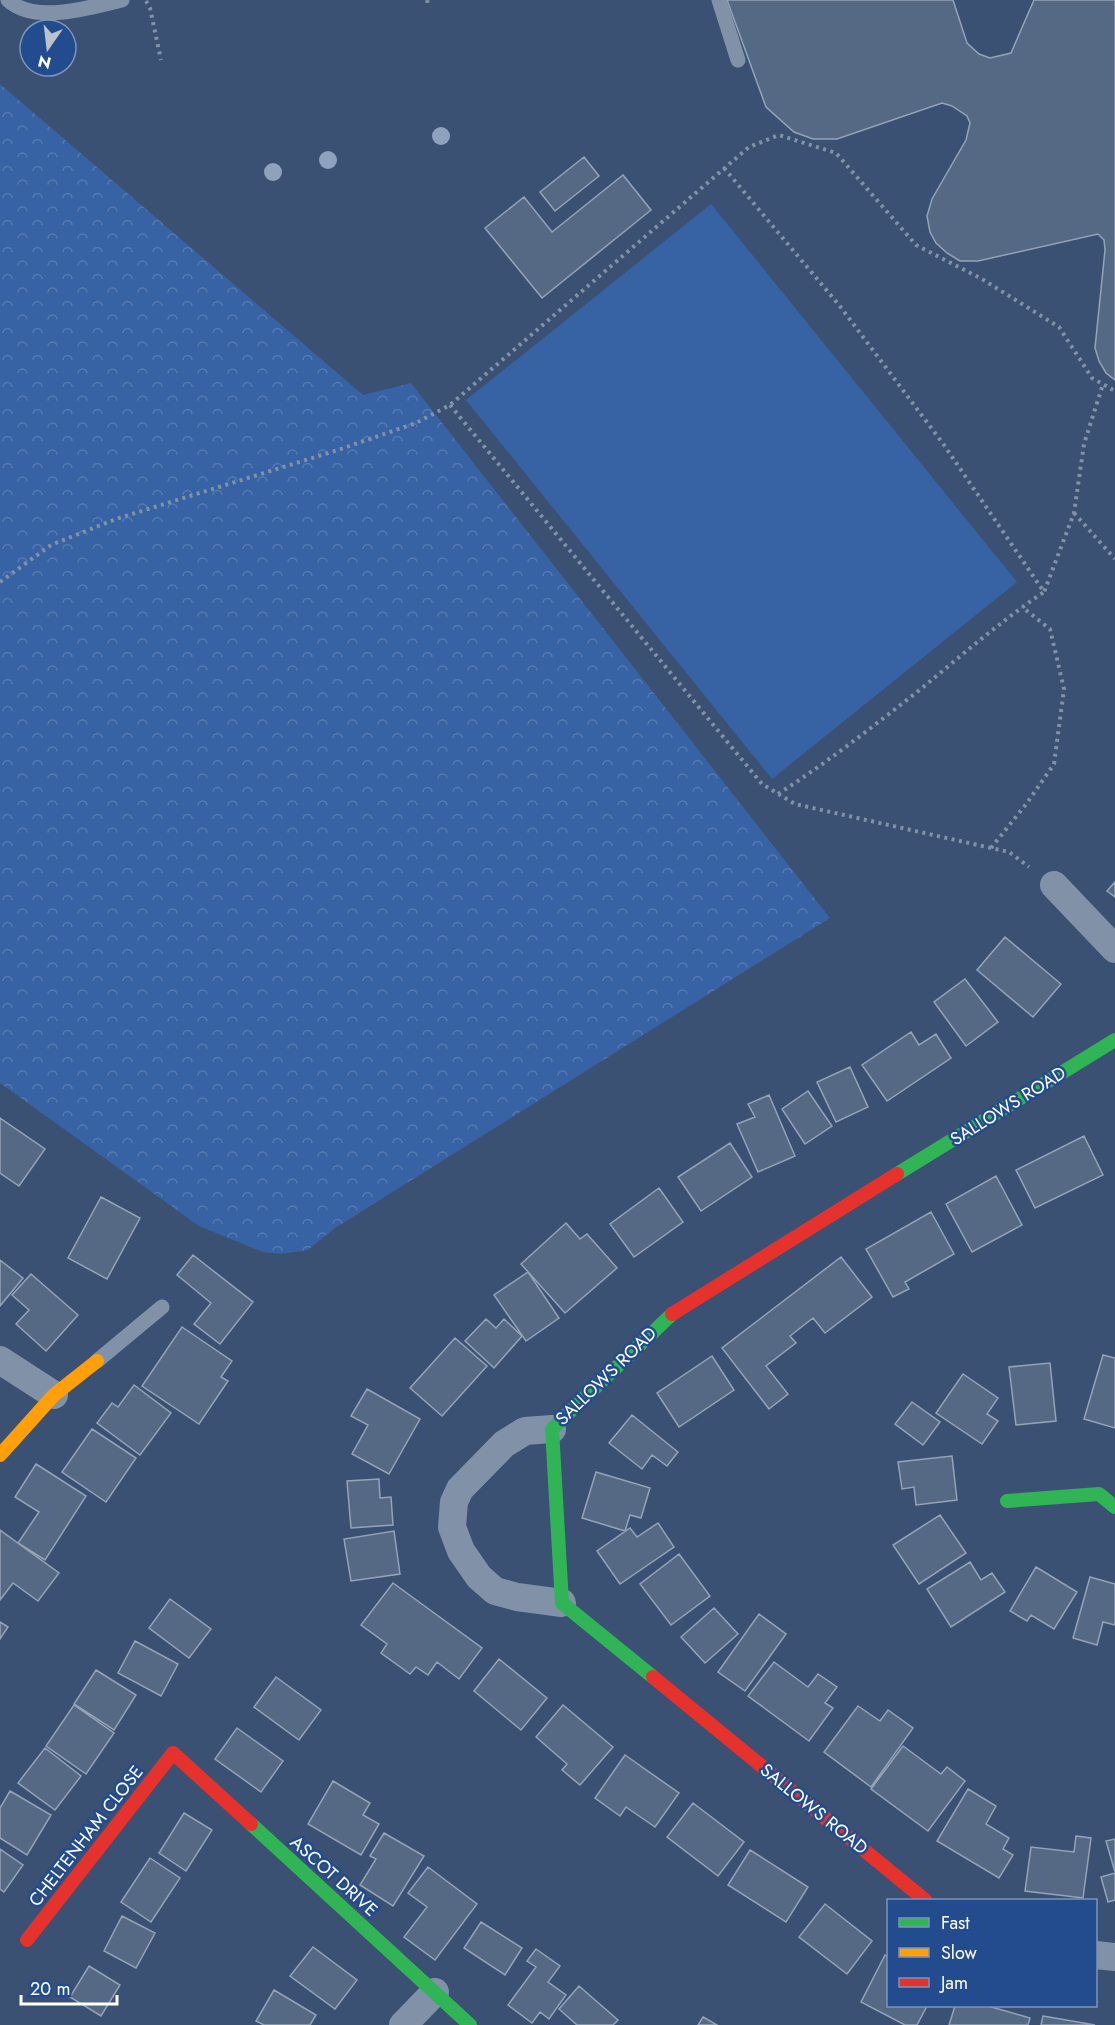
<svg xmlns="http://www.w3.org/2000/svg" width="1115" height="2025" font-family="Jost,sans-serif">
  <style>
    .grass { fill: #3762a3 }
    .forest { fill: url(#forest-crowns) }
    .building { fill: #566984; stroke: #95a3b7; stroke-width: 1.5 }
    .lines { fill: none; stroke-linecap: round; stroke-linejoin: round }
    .path { stroke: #8192a8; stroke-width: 4; stroke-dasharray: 3 4.5; stroke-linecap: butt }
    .lane { stroke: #8192a8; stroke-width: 15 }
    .street { stroke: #8192a8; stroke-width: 28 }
    .fast { stroke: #30b455; stroke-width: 14 }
    .slow { stroke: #ff9f0a; stroke-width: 14 }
    .jam { stroke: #e5322d; stroke-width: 14 }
    .tree { fill: #8fa2bd }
    .labels { text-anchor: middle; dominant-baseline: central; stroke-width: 5; stroke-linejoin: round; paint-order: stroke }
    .street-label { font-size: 18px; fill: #fff; stroke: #224c8d }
  </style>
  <defs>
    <pattern id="forest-crowns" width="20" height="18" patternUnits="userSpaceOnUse" patternTransform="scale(1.5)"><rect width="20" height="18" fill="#3762a3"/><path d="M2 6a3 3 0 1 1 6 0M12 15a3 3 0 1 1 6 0" fill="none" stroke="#557ab1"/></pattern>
  </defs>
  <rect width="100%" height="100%" fill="#3a5174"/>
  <!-- grass -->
  <path class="grass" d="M711,204L1017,582L772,779L466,400Z"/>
  <!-- forest -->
  <path class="forest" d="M0,84L363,395L411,383L830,918L335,1228L308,1250L281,1254L263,1252L199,1226L0,1083Z"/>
  <!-- building -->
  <path class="building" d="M727,0H953L967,43L979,54L990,58L1011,53L1034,0H1115V380L1106,373L1099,361L1095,348L1105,250L1104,240L1098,234L978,261H960L947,253L936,243L930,232L927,216L932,199L966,140L970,123L967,116L952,106L942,103L837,139H813L794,132L766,107Z
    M584,157L599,176L555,211L540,192Z
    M623,175L651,210L542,298L485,228L524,197L552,232Z
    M1115,882V897L1107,891Z
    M1005,937L1061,984L1033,1017L977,970Z
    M965,979L998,1022L966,1046L934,1002Z
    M911,1032L919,1045L936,1034L951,1058L887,1101L862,1065Z
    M850,1067L868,1107L836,1122L817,1082Z
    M808,1091L832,1126L805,1144L782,1109Z
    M769,1095L795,1156L758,1172L737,1124L755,1117L748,1104Z
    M0,1118L45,1149L19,1186L0,1173Z
    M1084,1136L1103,1175L1035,1208L1016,1170Z
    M730,1143L752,1177L701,1211L678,1177Z
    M996,1176L1022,1225L972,1252L946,1204Z
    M659,1188L683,1222L634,1257L610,1224Z
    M101,1197L140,1218L107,1279L68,1258Z
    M931,1212L954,1254L905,1282L909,1289L893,1297L866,1249Z
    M566,1223L580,1239L587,1234L617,1268L565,1313L521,1264Z
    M193,1255L253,1302L220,1344L194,1324L211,1303L177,1275Z
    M841,1257L872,1297L825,1333L813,1318L790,1336L796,1343L766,1366L788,1394L769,1409L722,1348Z
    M0,1260L23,1278L0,1306Z
    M528,1272L559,1318L526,1341L494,1295Z
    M31,1274L78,1315L46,1351L16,1324L29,1310L12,1295Z
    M486,1319L496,1328L504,1319L522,1336L494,1368L465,1341Z
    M182,1327L232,1361L221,1377L228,1381L199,1424L142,1386Z
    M455,1338L487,1366L442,1416L410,1388Z
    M1103,1355L1115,1358V1428L1084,1419Z
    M712,1356L734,1390L679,1427L657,1393Z
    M1050,1363L1056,1421L1016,1425L1009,1367Z
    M963,1374L998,1398L987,1414L998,1421L982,1444L936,1413Z
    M134,1385L171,1413L140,1455L97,1423L112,1403L118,1407Z
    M367,1389L420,1419L389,1474L352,1454L368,1425L351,1416Z
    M912,1402L940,1422L923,1445L895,1424Z
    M632,1415L678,1452L667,1466L652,1455L642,1469L609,1443Z
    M92,1429L136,1458L106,1502L62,1472Z
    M952,1456L957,1500L916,1505L914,1487L902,1489L898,1462Z
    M36,1464L86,1496L45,1560L18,1543L39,1512L15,1497Z
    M596,1472L650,1488L641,1518L630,1515L625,1531L582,1518Z
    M379,1479L380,1498L391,1497L393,1525L351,1528L347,1481Z
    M940,1515L966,1553L919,1584L893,1545Z
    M658,1523L674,1547L620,1584L597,1551L630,1528L637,1537Z
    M0,1530L59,1573L38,1601L13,1583L0,1600Z
    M394,1531L400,1574L351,1581L344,1539Z
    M679,1554L710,1596L671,1625L640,1584Z
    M970,1562L981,1580L992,1573L1005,1592L951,1627L927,1589Z
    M1036,1567L1077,1592L1054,1629L1031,1615L1027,1621L1010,1611Z
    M1090,1577L1115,1584V1625L1103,1622L1097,1645L1073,1638Z
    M393,1583L482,1648L459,1679L437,1662L428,1675L416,1667L410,1674L381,1653L387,1644L361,1625Z
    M170,1599L211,1629L189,1658L149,1628Z
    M714,1608L738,1634L705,1663L681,1637Z
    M759,1614L786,1634L745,1691L718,1672Z
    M0,1622L8,1627L0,1639Z
    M135,1641L178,1664L161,1696L118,1673Z
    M499,1659L547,1698L521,1730L474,1691Z
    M774,1662L808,1687L818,1674L837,1687L825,1703L833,1708L809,1741L748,1696Z
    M96,1670L136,1695L114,1730L74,1704Z
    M276,1677L321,1710L299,1740L254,1707Z
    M74,1705L114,1733L86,1774L46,1746Z
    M563,1705L613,1747L580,1785L562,1770L567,1764L536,1737Z
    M858,1706L880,1721L888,1710L913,1728L871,1787L824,1752Z
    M237,1728L283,1761L261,1792L215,1759Z
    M903,1746L941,1774L947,1767L965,1781L928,1831L871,1789Z
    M45,1748L81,1776L55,1810L18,1783Z
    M625,1755L679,1793L655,1827L626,1807L620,1816L595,1798Z
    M333,1781L370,1803L363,1815L379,1824L361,1855L308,1824Z
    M968,1789L996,1806L986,1824L1009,1838L1003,1849L1013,1855L999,1878L937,1841Z
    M10,1791L51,1815L27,1855L0,1838V1808Z
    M693,1803L744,1842L718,1876L667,1837Z
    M184,1813L212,1830L186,1871L159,1853Z
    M384,1833L424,1856L393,1906L360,1885L376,1859L370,1856Z
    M1076,1836L1091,1838L1083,1898L1025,1891L1031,1847L1074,1852Z
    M1115,1839V1872L1106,1841Z
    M0,1849L23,1865L4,1892L0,1889Z
    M750,1850L808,1887L786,1922L728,1885Z
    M150,1858L180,1878L151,1922L121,1902Z
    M428,1867L477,1904L435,1960L404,1937L427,1907L408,1893Z
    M1115,1873V1900L1108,1902L1101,1877Z
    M825,1904L872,1941L847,1974L799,1937Z
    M122,1916L155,1933L136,1968L104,1951Z
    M481,1922L522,1948L505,1975L464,1948Z
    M313,1947L357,1980L335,2009L290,1976Z
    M536,1949L560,1966L548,1982L566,1995L549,2019L540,2012L532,2023L508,2005L536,1967L527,1961Z
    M885,1955L888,1957V2006H927L917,2025H905L861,2002Z
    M89,1966L120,1985L101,2016L70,1997Z
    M579,1986L618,2020L613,2025H577L559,2009Z
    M274,1990L316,2015L310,2025H264L256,2021Z
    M955,2006H988L1030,2018L1028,2025H949Z
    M1043,2016L1095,2025H1041Z
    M703,2017L717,2025H698Z"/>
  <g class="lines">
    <!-- path -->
    <path class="path" d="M427,0L428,5
      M146,1L150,8L161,60
      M724,168L839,305L944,445L1044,592L1074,513L1084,444L1103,384
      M450,405L762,784L795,804L1009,852L1029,867
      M1074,513L1115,559
      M0,582L51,545L116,519L338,450L416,423L450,405L749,147L779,135L836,153L916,245L982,279L1059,327L1092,378L1115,391
      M778,794C828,762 875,725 922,688C962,655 1001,621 1044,592
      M991,848L1027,803L1054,764L1064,689L1050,629L1022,607"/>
    <!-- lane -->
    <path class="lane" d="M8,0C35,25 91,7 122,0
      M719,0L738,60
      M97,1361L162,1307"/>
    <!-- street -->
    <path class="street" d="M1054,885L1115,949
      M0,1360L54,1395
      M552,1429L525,1431L504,1444L460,1489L454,1502L452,1527L461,1551L479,1577L495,1591L517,1597L562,1603
      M1096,1955L1115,1957
      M403,2025L435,1992"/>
    <!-- fast -->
    <path class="fast" d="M897,1174L1115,1040
      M1007,1501L1099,1494L1115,1507
      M653,1677L562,1603L552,1429L672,1314
      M251,1824L470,2025"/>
    <!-- slow -->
    <path class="slow" d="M0,1455L54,1395L97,1361"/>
    <!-- jam -->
    <path class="jam" d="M672,1314L897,1174
      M653,1677L925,1900
      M27,1940L173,1753L251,1824"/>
  </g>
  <!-- trees -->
  <g class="tree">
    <circle cx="441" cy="136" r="9"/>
    <circle cx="328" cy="160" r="9"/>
    <circle cx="273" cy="172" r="9"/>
  </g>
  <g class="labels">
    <!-- street labels -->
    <g class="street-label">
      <text transform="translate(1008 1106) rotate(-32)">SALLOWS ROAD</text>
      <text transform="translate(606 1376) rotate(-44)">SALLOWS ROAD</text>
      <text transform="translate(814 1809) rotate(39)">SALLOWS ROAD</text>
      <text transform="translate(86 1836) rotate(-52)">CHELTENHAM CLOSE</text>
      <text transform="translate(334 1876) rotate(42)">ASCOT DRIVE</text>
    </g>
  </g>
  <!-- legend -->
  <rect x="887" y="1899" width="210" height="108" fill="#224c8d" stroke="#7a94bb" stroke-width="1.5"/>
  <rect x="899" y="1918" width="30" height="9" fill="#30b455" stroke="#7a94bb" stroke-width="1.5"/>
  <text x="941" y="1929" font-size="18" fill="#ffffff">Fast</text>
  <rect x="899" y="1948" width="30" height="9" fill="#ff9f0a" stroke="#7a94bb" stroke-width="1.5"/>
  <text x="941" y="1959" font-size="18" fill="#ffffff">Slow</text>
  <rect x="899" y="1978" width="30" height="9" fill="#e5322d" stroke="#7a94bb" stroke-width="1.5"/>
  <text x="941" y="1989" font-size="18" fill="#ffffff">Jam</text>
  <!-- north arrow -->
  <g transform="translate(48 48) rotate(194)"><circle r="28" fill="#224c8d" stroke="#7a94bb" stroke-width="1.5"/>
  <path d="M0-4.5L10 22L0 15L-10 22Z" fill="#bac2ce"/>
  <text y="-9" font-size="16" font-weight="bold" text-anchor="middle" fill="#ffffff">N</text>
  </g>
  <!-- scale -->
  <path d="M21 1995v9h96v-9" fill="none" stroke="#ffffff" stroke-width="3"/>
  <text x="30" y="1995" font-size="18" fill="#ffffff" stroke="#224c8d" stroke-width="4.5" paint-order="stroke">20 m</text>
</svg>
